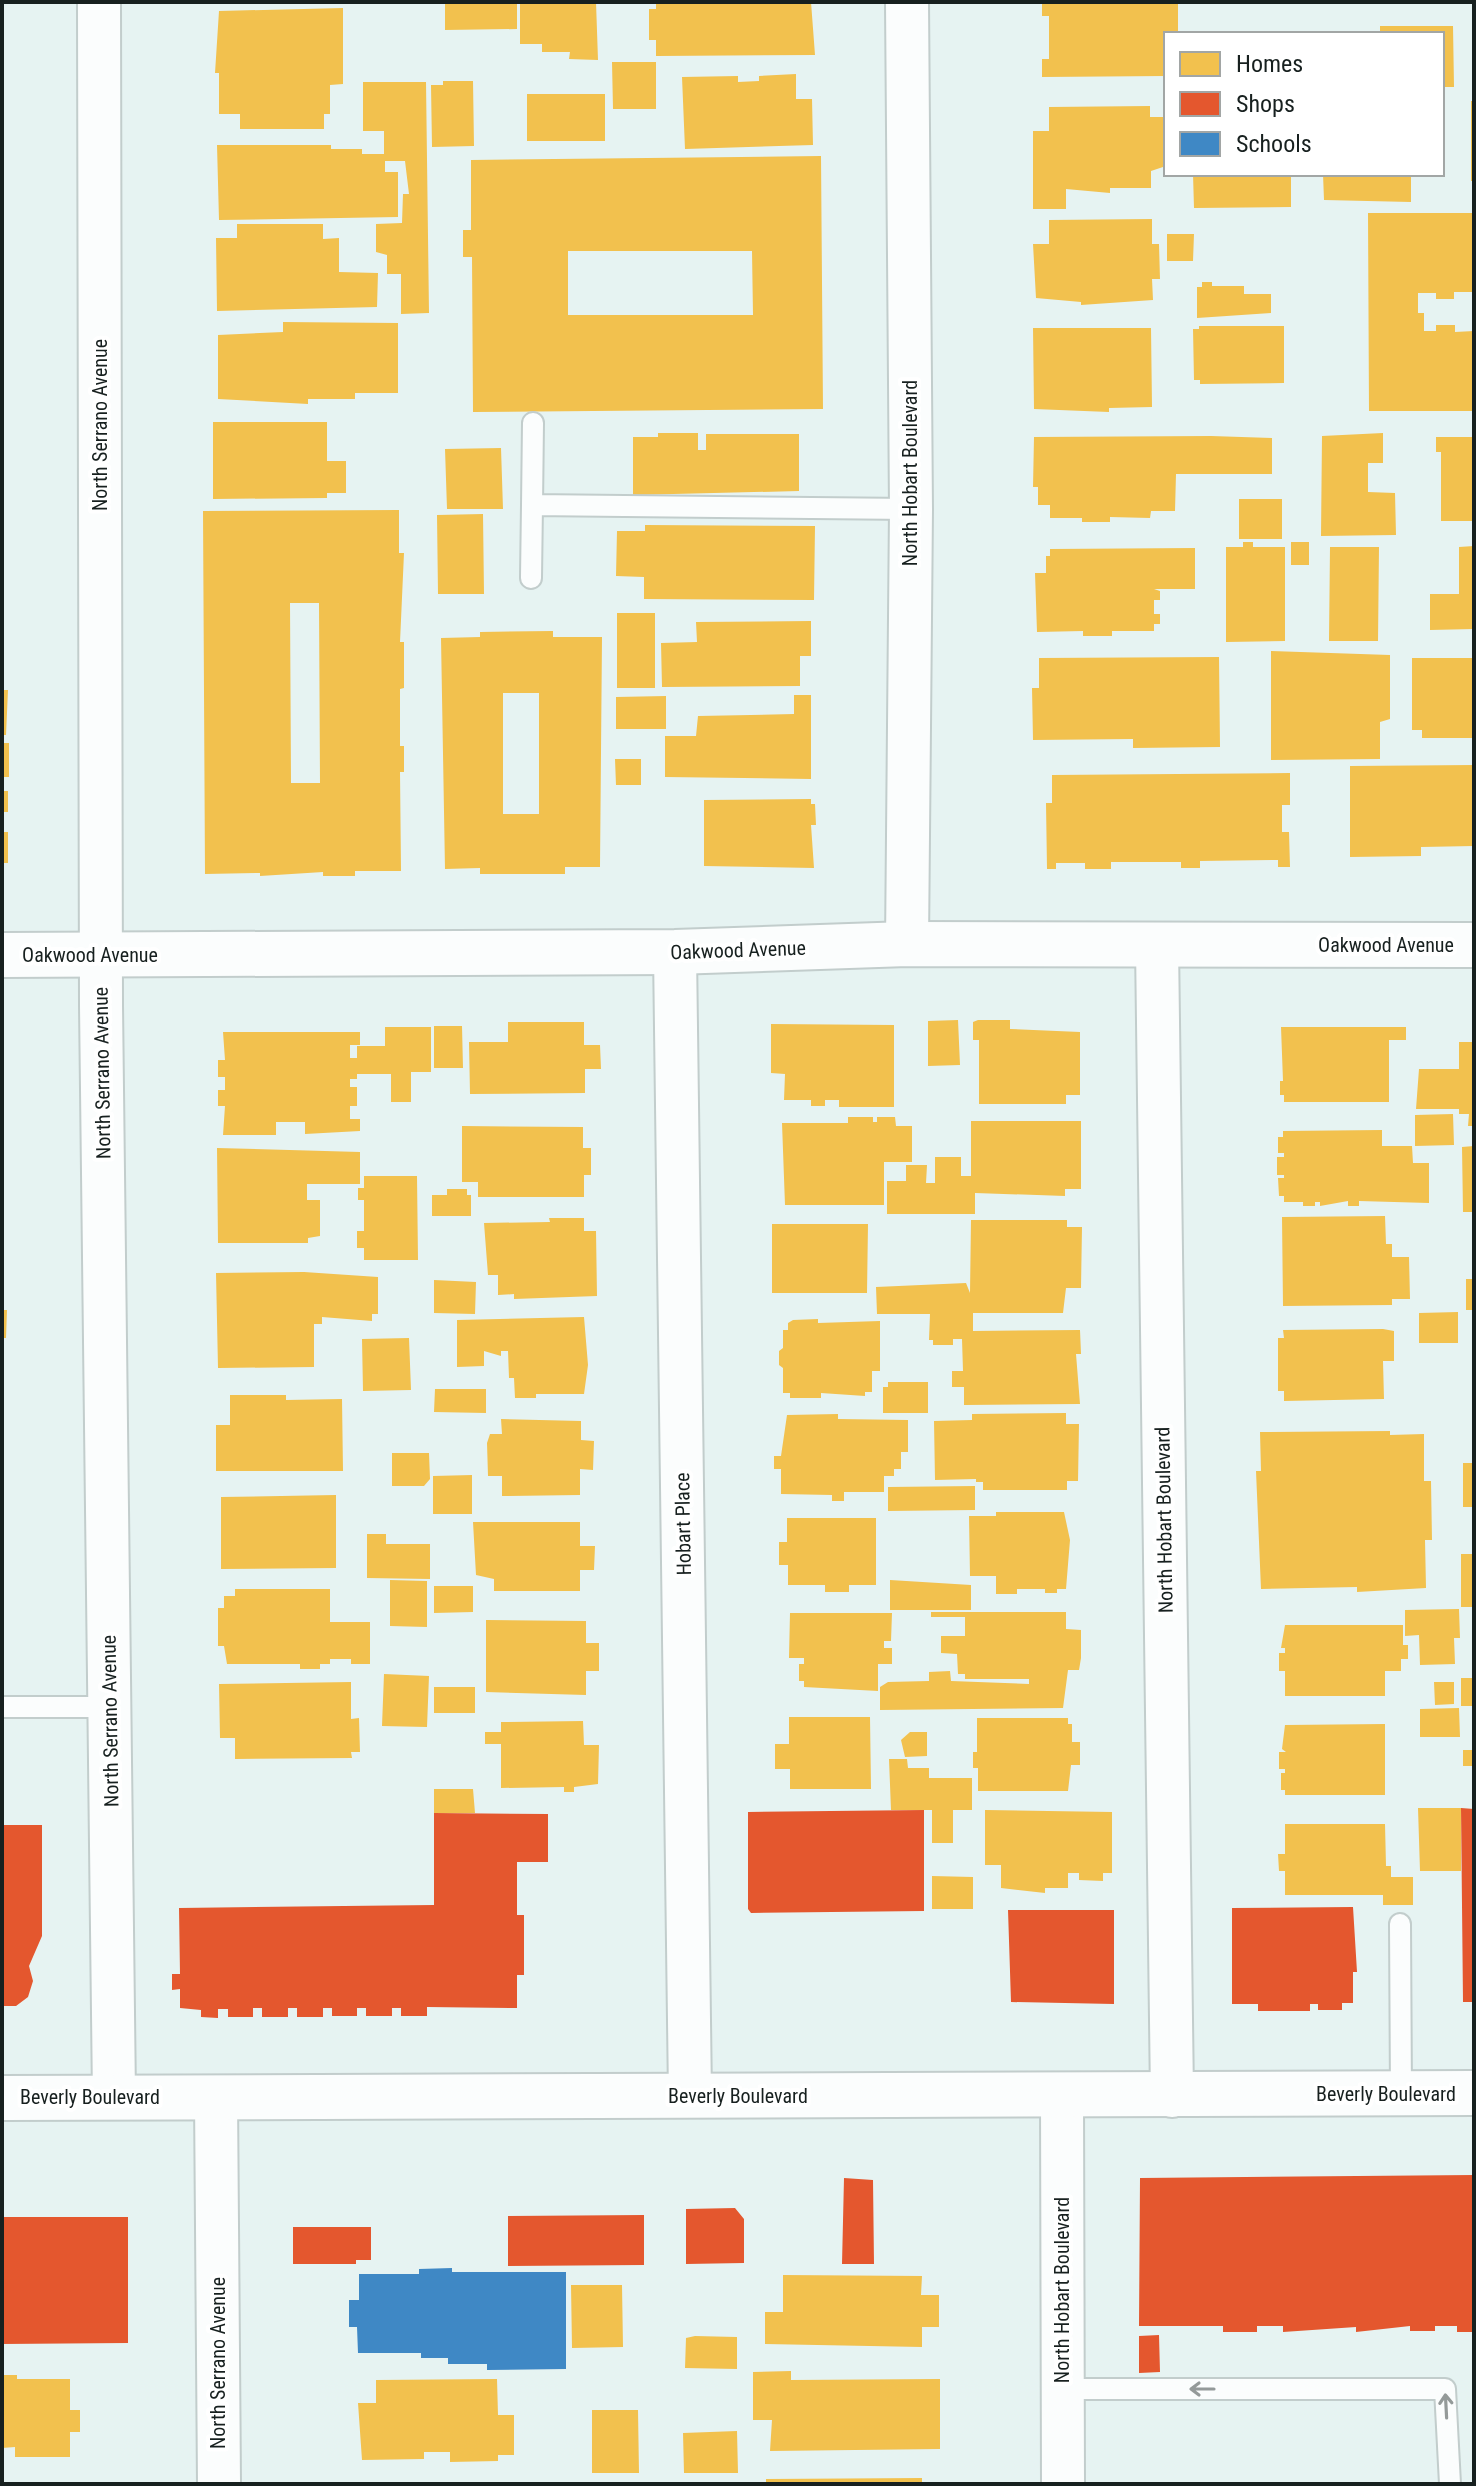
<svg xmlns="http://www.w3.org/2000/svg" width="1476" height="2486" font-family="'Roboto Condensed',sans-serif">
  <style>
    .homes { fill: #f2c14e; fill-rule: evenodd }
    .shops { fill: #e4572e }
    .schools { fill: #3f88c5 }
    .lines { fill: none; stroke-linecap: round; stroke-linejoin: round }
    .lane-casing { stroke: #c2cdcc; stroke-width: 24 }
    .street-casing { stroke: #c2cdcc; stroke-width: 46 }
    .secondary-casing { stroke: #c2cdcc; stroke-width: 48 }
    .lane { stroke: #fbfdfd; stroke-width: 20 }
    .street { stroke: #fbfdfd; stroke-width: 42 }
    .secondary { stroke: #fbfdfd; stroke-width: 44 }
    .oneway { stroke: #949a99 }
    .labels { text-anchor: middle; dominant-baseline: central; stroke-width: 8; stroke-linejoin: round; paint-order: stroke }
    .street-label { font-size: 20px; fill: #17201f; stroke: #fff }
  </style>
  <rect width="100%" height="100%" fill="#e6f3f2"/>
  <!-- homes -->
  <path class="homes" d="M445,2H517V29L445,30Z
    M520,2H596L598,60L569,59L570,52H542V44H520Z
    M690,2H811L815,55L656,56V40H649V9H656V4Z
    M1042,2H1178V34H1166V76L1042,77V59H1049V16H1042Z
    M343,8V84L330,85V114H324V129H240V114H219V73H215L219,11Z
    M1380,26H1453L1454,87H1442V34H1380Z
    M612,62H656V109H613Z
    M796,74V99H812L813,145L685,149L682,77L738,76V82L759,81V76Z
    M443,81H473L474,146L432,147L431,85H443Z
    M363,82H426L429,313L401,314V274H387V255L376,252V224L402,223L403,194H409L405,161H385V172H398V217L219,220L217,145H331V149H362V154H384V131H363Z
    M527,94H605V141H527Z
    M1471,101H1474V181H1471Z
    M1150,106V117H1166V166L1151,171V188H1110V193L1066,189V209H1033V131H1049V107Z
    M821,156L823,409L473,412L472,257H463V230H471V160ZM568,251H752L753,315H568Z
    M1193,174H1291V207L1194,208Z
    M1323,174H1411V202L1324,200Z
    M1368,213H1474V292H1454V299H1436V293H1418V313H1424V331H1436V325H1455V332L1474,331V411H1369Z
    M1152,219V244H1159L1160,279H1152L1153,300L1081,305V302L1036,298L1033,244H1049V220Z
    M237,224H323V239L339,238V272L378,273L377,307L217,311L216,238H237Z
    M1167,234H1194L1193,261H1167Z
    M1202,282H1212V286H1244V294H1271V313L1197,318V287H1202Z
    M283,322L398,323V393H355V399H308V404L218,399V335L283,332Z
    M1199,326H1284V383L1200,384V380H1194L1193,329H1199Z
    M1033,328H1151L1152,407L1109,408V412L1034,409Z
    M213,422H327V461H346V493H327V498L213,499Z
    M658,433H698V450H706V434H799V491L633,495V437H658Z
    M1383,433V463H1368V492L1395,493L1396,535L1321,536L1322,436Z
    M1211,436L1272,438V474H1176L1175,511H1151L1150,518L1110,517V522H1082V518H1050V505H1038V487H1033L1034,437Z
    M1436,437H1474V521H1441V452H1436Z
    M501,448L503,509H447L445,449Z
    M1239,499H1282V539H1239Z
    M399,510V553H404L400,642H404V688L400,689V746H404V772H400L401,871H355V876H323V872L260,876V873L205,874L203,511ZM290,603H319L320,783H291Z
    M483,514L484,594H438L437,515Z
    M645,525L815,526L814,600L644,599V577L616,576L617,531H645Z
    M1243,542H1253V547H1285V641L1226,642V547H1243Z
    M1291,542H1309V565H1291Z
    M1474,546V629L1430,630V594H1459V547Z
    M1330,547H1379L1378,641H1329Z
    M1195,548V589H1154L1160,591V600H1154V614H1160V624H1154V631H1112V636H1083V631L1037,632L1035,573H1046V556H1050V549Z
    M617,613H655V688H617Z
    M811,621V656H800V686L662,687L661,643L697,642L696,622Z
    M553,631V637H602L600,867H565V874H480V868L445,869L441,638L480,637V632ZM503,693H539V814H503Z
    M1271,651L1390,655V719L1380,722V759L1271,760Z
    M1219,657L1220,747L1133,748V739L1033,740L1032,688H1039V658Z
    M1412,658H1474V738H1422V730H1412Z
    M2,690H8L6,735H2Z
    M794,695H811V779L665,777V736H696L698,716L794,714Z
    M666,696V729H616V697Z
    M2,743H9V777H2Z
    M615,759H641V785H616Z
    M1474,765V846L1421,847V856L1350,857V766Z
    M1290,773V805H1282V832H1289L1290,867H1278V860L1200,861V868H1181V862H1111V869H1085V863H1056V869H1047L1046,803H1052V775Z
    M2,791H8V812H2Z
    M811,799V804H815L816,825H811L814,868L704,866V800Z
    M2,832H8V863H2Z
    M958,1020L960,1065L928,1066V1021Z
    M978,1020H1010V1029L1080,1032V1095H1066V1104H979V1040H973V1022Z
    M508,1022H584V1045H600L601,1069H585V1093L470,1094L469,1042H508Z
    M771,1024L894,1025V1107H839V1100H825V1106H811V1100H784L785,1074L771,1073Z
    M434,1026H462L463,1068H434Z
    M385,1027H431V1072H411V1102H391V1074H357V1079H350V1087H357V1106H350V1119H360V1131L305,1134V1122H276V1135H223L225,1106H218V1090H225V1077H218V1060H225L223,1032H360V1045H350V1058H357V1046H385Z
    M1281,1027H1406V1040H1389V1102H1284V1095H1280V1081H1283Z
    M1459,1042H1474V1126H1468L1469,1114H1459V1109H1416L1419,1069H1459Z
    M1453,1114L1454,1145L1415,1146V1115Z
    M848,1117H873V1122H877V1117H895L896,1126H912V1162H884V1205H785L782,1123H848Z
    M971,1121H1081V1189H1065V1196L975,1193V1214H887V1181H906V1165H927L926,1183H935V1157H961V1176H971Z
    M462,1126L583,1127V1148H591V1175H584V1197H478V1182H462Z
    M1382,1130V1146H1412L1413,1163H1429V1203L1359,1201V1206H1348V1201L1320,1206V1202H1315V1206H1303V1202H1284V1196H1279L1278,1178H1284V1175H1277V1157H1284V1153H1278V1137H1283V1131Z
    M1474,1146V1212H1463L1462,1147Z
    M217,1148L360,1152V1184H307V1200H320V1236L308,1238V1243H218Z
    M364,1176H417L418,1260H364V1248H357V1231H364V1200H358V1188H364Z
    M447,1189H467V1195H471V1216H432V1195H447Z
    M1385,1216L1386,1244H1392V1257H1409L1410,1299H1392V1305L1283,1306L1282,1217Z
    M549,1218H584V1231H596L597,1296L514,1299V1294L498,1295V1275H488L484,1223L550,1222Z
    M971,1220H1067V1227H1082L1081,1288H1066L1063,1313H973V1331L1080,1330L1081,1354H1076L1080,1404L964,1405V1387H952V1371H963L962,1339H953V1345H933V1340H929L930,1314H877L876,1287L966,1283L970,1293Z
    M772,1224H868L867,1293H772Z
    M304,1272L378,1277V1314H372V1321L322,1317V1324H314V1367L218,1368L216,1273Z
    M1466,1279H1474V1310H1466Z
    M434,1280L476,1282L475,1314L434,1313Z
    M2,1310H7L6,1338H2Z
    M1458,1312V1343H1419V1313Z
    M584,1317L588,1365L584,1394H536V1398H515L514,1378H509L508,1351H501V1356L484,1351V1366L457,1367V1320Z
    M818,1319V1323L880,1321V1371H872V1392H865V1396L821,1393V1398H790V1393H783V1368L779,1365V1351L783,1348V1330H788V1323L793,1320Z
    M1383,1329L1394,1331V1361H1383L1384,1399L1284,1401V1391H1278V1338H1284L1283,1330Z
    M409,1338L411,1390L363,1391L362,1339Z
    M888,1382H928V1413H883V1387H888Z
    M435,1389H486V1413L434,1412Z
    M230,1395H286V1400L342,1399L343,1471H216V1425H230Z
    M1066,1413V1424H1079L1078,1481H1067V1490H983V1482H976V1479L935,1480L934,1421L972,1420V1414Z
    M838,1414V1419L908,1420V1452H901V1469H894V1476H884V1492H844V1501H832V1495L781,1494V1469H774V1456H781L787,1415Z
    M501,1419L581,1421V1440L594,1441L593,1470L580,1469V1495L502,1496V1476H488L487,1443L490,1434H502Z
    M1390,1431V1435L1424,1434V1481H1431L1432,1540H1425L1426,1588L1357,1592V1587L1261,1589L1256,1471H1261L1260,1432Z
    M392,1453H429L430,1479L424,1486H392Z
    M1463,1463H1474V1507H1463Z
    M472,1475V1514H433V1476Z
    M975,1486V1510L888,1511V1487Z
    M336,1495V1568L221,1569V1497Z
    M996,1512H1064L1070,1540L1066,1589H1057V1593H1045V1589H1017V1594H996V1576H970L969,1516H996Z
    M787,1518H876V1585H849V1592H825V1585H788V1565H779V1542H787Z
    M473,1522H580V1546H595L594,1570H580V1591H494V1579L476,1575Z
    M367,1534H386V1544H430V1579L367,1578Z
    M1461,1554H1474V1607H1461Z
    M390,1580L427,1581V1627L390,1626Z
    M890,1580L971,1585V1610H890Z
    M434,1586H473V1612L434,1613Z
    M235,1589H330V1622H370V1664H351V1659H330V1664H320V1669H300V1664H227L224,1646H218V1608H224V1596H235Z
    M1459,1609L1460,1638H1454L1455,1664L1420,1665L1419,1635L1405,1636V1610Z
    M931,1612H1066V1629L1081,1630V1658L1079,1670H1068L1063,1708L880,1710V1687L888,1682L929,1681V1672L950,1671L951,1681L1029,1684V1679H965V1674H958L957,1654L941,1653V1636H965V1617H931Z
    M790,1613H892L891,1641H884V1648H892V1664H878V1691L804,1687V1681H799V1664H804V1658H789Z
    M486,1620L586,1621V1643H599V1671H586V1695L486,1692Z
    M1285,1625H1403V1645H1408V1659H1401V1671H1385V1696H1285V1671H1279V1653H1285V1648H1281Z
    M384,1674L429,1676L427,1727L382,1726Z
    M1461,1678H1474V1706H1461Z
    M351,1682V1719L359,1718L360,1752H351L352,1758L235,1759V1738H220L219,1684Z
    M1434,1682H1454V1704L1435,1705Z
    M434,1687H475V1713H434Z
    M1459,1708L1460,1737H1420V1709Z
    M789,1717H870L871,1789H790V1769H775V1744H789Z
    M977,1718H1068V1724H1072V1742H1080V1765H1071L1068,1791H978V1768H973V1752H977Z
    M583,1721L584,1745H599L598,1784L574,1787V1792H564V1787L501,1788V1744H485V1732H501V1722Z
    M1385,1724V1795H1285V1790H1281V1773H1285V1769H1279V1752H1286L1282,1749L1285,1725Z
    M910,1732H927V1756L905,1757L901,1740Z
    M1463,1750H1474V1766H1463Z
    M889,1759H907L908,1768H929V1778H972V1810H953V1843H932V1810H891Z
    M434,1789H473L475,1813H434Z
    M1418,1808H1461V1871H1420Z
    M985,1810L1112,1812V1873H1103V1881L1079,1880V1873H1068V1888H1045V1893L1001,1888V1865H985Z
    M1285,1824H1385L1386,1866H1391V1877H1413V1905H1383V1895H1285V1871H1279L1278,1854H1285Z
    M932,1876L973,1877V1909H932Z
    M783,2275L922,2276L921,2295H939V2327H922V2347L765,2344V2312H783Z
    M571,2285H622L623,2347L572,2348Z
    M695,2336L737,2337V2369L685,2368L686,2338Z
    M791,2371V2380L940,2379V2449L770,2451L772,2420H753V2372Z
    M2,2375H17V2379H70V2410H80V2432H70V2457H15V2447L2,2448Z
    M497,2379L498,2415H514V2455H498V2461L450,2462V2452H424V2459L362,2460L358,2403H376V2380Z
    M592,2410H638L639,2473H592Z
    M737,2431L738,2473H684L683,2433Z
    M922,2478V2484H766V2479Z"/>
  <!-- shops -->
  <path class="shops" d="M1461,1808L1474,1809V2002H1463Z
    M924,1810V1911L751,1913L748,1909V1812Z
    M434,1813L548,1814V1862H517V1915H524V1975H517V2008L427,2007V2016H401V2008H392V2016H366V2008H357V2016H332V2008H323V2017H297V2008H288V2017H262V2008H253V2017H228V2009H218V2018L201,2017V2010L180,2008V1989L172,1990V1974H180L179,1908L434,1905Z
    M2,1825H42V1936L29,1966L33,1981L28,1997L16,2006H2Z
    M1353,1907L1357,1972H1353V2003H1342V2010H1318V2004H1310V2011H1258V2004H1232V1908Z
    M1008,1910H1114V2004L1011,2002Z
    M1474,2175V2332H1457V2326H1435V2331H1410V2326L1356,2332V2327L1283,2332V2326H1257V2332H1223V2326H1139L1140,2178Z
    M844,2178L873,2180L874,2264H842Z
    M735,2208L744,2219V2263L686,2264V2209Z
    M644,2215V2265L508,2266V2216Z
    M2,2217H128V2343L2,2344Z
    M293,2227H371V2260H356V2264H293Z
    M1159,2335L1160,2372L1139,2373V2336Z"/>
  <!-- schools -->
  <path class="schools" d="M452,2268V2272H566V2369L487,2370V2364H448V2358H421V2353H358L357,2327H349V2300H359V2274H419V2269Z"/>
  <g class="lines">
    <defs>
      <path id="lane" d="M533,423L532,505L911,509
        M531,578L532,505
        M2,1707H110
        M1400,1924L1401,2094
        M1063,2389H1445L1450,2484"/>
      <path id="street" d="M99,2L101,1005L114,2097
        M907,944L911,509L907,2
        M1157,945L1172,2096
        M675,952L690,2096
        M1062,2096L1063,2484
        M216,2097L219,2484"/>
      <path id="secondary" d="M2,955L675,952L907,944L1474,945
        M2,2098L1474,2093"/>
    </defs>
    <!-- lane casing -->
    <use href="#lane" class="lane-casing"/>
    <!-- street casing -->
    <use href="#street" class="street-casing"/>
    <!-- secondary casing -->
    <use href="#secondary" class="secondary-casing"/>
    <!-- lane -->
    <use href="#lane" class="lane"/>
    <!-- street -->
    <use href="#street" class="street"/>
    <!-- secondary -->
    <use href="#secondary" class="secondary"/>
  </g>
  <!-- one-way arrows -->
  <defs><path id="oneway-shaft" d="M-6 0H5M1.5-3L5.5 0L1.5 3" fill="none" stroke-width="1.6" stroke-linecap="round" stroke-linejoin="round" transform="scale(2)"/></defs>
  <g class="oneway">
    <use href="#oneway-shaft" transform="translate(1202 2389) rotate(180)"/>
    <use href="#oneway-shaft" transform="translate(1446 2406) rotate(-93)"/>
  </g>
  <g class="labels">
    <!-- street labels -->
    <g class="street-label">
      <text transform="translate(100 425) rotate(-90)">North Serrano Avenue</text>
      <text transform="translate(910 473) rotate(-90)">North Hobart Boulevard</text>
      <text x="1386" y="945">Oakwood Avenue</text>
      <text transform="translate(738 950) rotate(-2)">Oakwood Avenue</text>
      <text x="90" y="955">Oakwood Avenue</text>
      <text transform="translate(102 1073) rotate(-91)">North Serrano Avenue</text>
      <text transform="translate(1164 1520) rotate(-91)">North Hobart Boulevard</text>
      <text transform="translate(683 1524) rotate(-91)">Hobart Place</text>
      <text transform="translate(110 1721) rotate(-91)">North Serrano Avenue</text>
      <text x="1386" y="2094">Beverly Boulevard</text>
      <text x="738" y="2096">Beverly Boulevard</text>
      <text x="90" y="2097">Beverly Boulevard</text>
      <text transform="translate(1062 2290) rotate(-90)">North Hobart Boulevard</text>
      <text transform="translate(218 2363) rotate(-90)">North Serrano Avenue</text>
    </g>
  </g>
  <!-- border -->
  <rect width="1476" height="2486" fill="none" stroke="#17201f" stroke-width="8"/>
  <!-- legend -->
  <rect x="1164" y="32" width="280" height="144" fill="#ffffff" stroke="#a2a6a5" stroke-width="2"/>
  <rect x="1180" y="52" width="40" height="24" fill="#f2c14e" stroke="#a2a6a5" stroke-width="2"/>
  <text x="1236" y="72" font-size="24" fill="#17201f">Homes</text>
  <rect x="1180" y="92" width="40" height="24" fill="#e4572e" stroke="#a2a6a5" stroke-width="2"/>
  <text x="1236" y="112" font-size="24" fill="#17201f">Shops</text>
  <rect x="1180" y="132" width="40" height="24" fill="#3f88c5" stroke="#a2a6a5" stroke-width="2"/>
  <text x="1236" y="152" font-size="24" fill="#17201f">Schools</text>
</svg>
